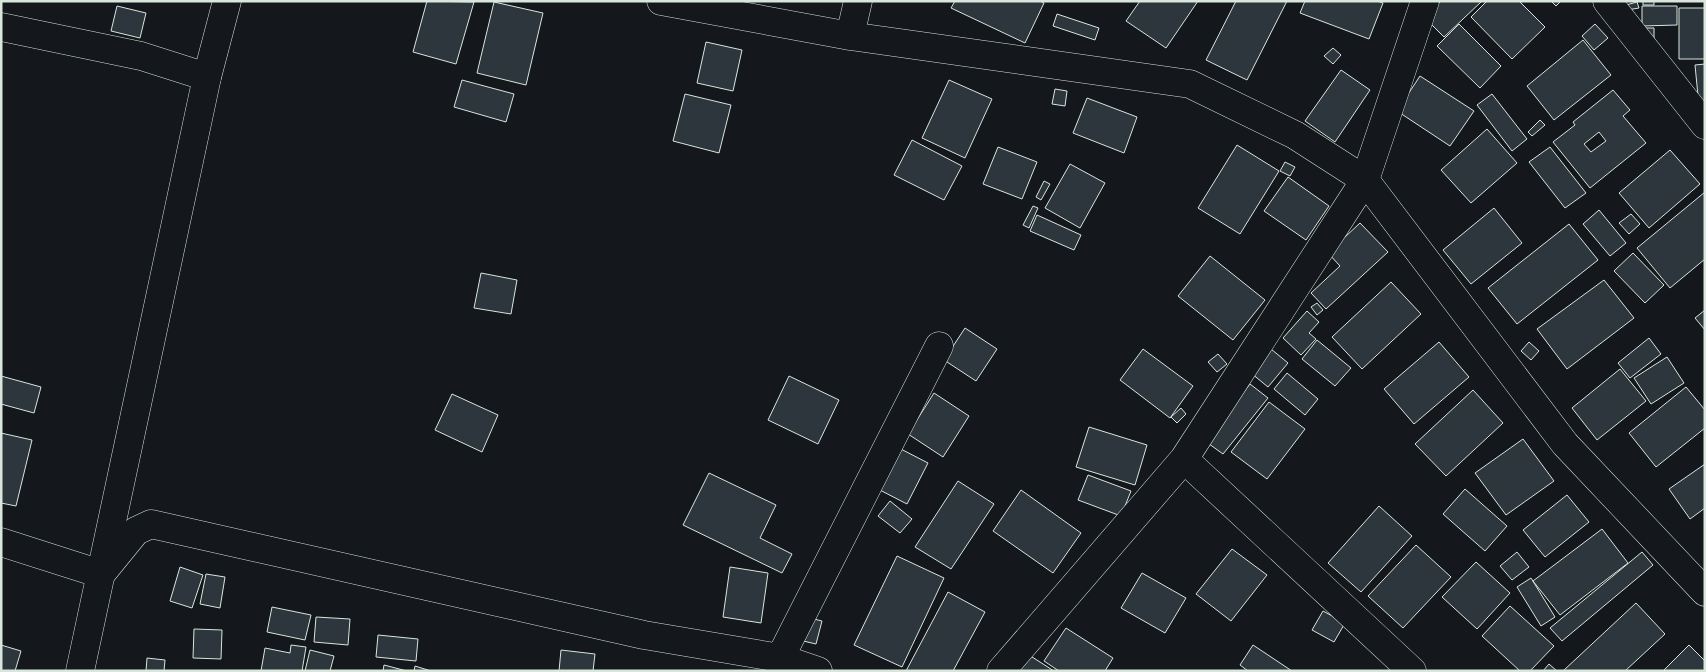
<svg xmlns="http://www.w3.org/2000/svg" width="1706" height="672" font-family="'Fira Sans Condensed',sans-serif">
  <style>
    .building { fill: #2c363c; stroke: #d8e6dc; fill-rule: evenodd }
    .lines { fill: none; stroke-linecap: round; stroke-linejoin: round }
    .minor-casing { stroke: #d8e6dc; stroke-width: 29 }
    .major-casing { stroke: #d8e6dc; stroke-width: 29 }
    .minor { stroke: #14181c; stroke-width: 28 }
    .major { stroke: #14181c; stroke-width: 28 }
  </style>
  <rect width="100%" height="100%" fill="#14181c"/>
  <!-- building -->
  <path class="building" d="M427,1L474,2L456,64L413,52Z
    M955,1H1040L1044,3L1025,43L951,8Z
    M1140,1H1198L1166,48L1126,21Z
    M1236,1H1287L1247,80L1206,60Z
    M1305,1H1377L1383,3L1369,39L1300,13Z
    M1441,1H1482L1444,37L1424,17Z
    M1487,1H1519L1545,27L1512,59L1471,17Z
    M1551,1H1561L1556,6Z
    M1643,1H1654V5H1643Z
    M494,2L543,13L526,85L477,73Z
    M1637,2L1639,8L1627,10L1626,5Z
    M117,6L146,13L140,38L111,31Z
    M1642,6H1677V25L1642,26Z
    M1679,8H1705V59H1679Z
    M1057,14L1099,28L1095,40L1053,26Z
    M1459,24L1501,66L1480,88L1437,46Z
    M1595,24L1608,38L1594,50L1582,36Z
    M1644,28H1654V39Z
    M1583,40L1611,75L1554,120L1527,86Z
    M706,42L742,50L733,91L697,83Z
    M1333,48L1341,55L1333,64L1324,56Z
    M1705,64V106H1699L1695,65Z
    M1341,70L1370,90L1335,142L1305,121Z
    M1420,76L1474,111L1450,146L1397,111Z
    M462,80L514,94L506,122L454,107Z
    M949,80L992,99L965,158L922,138Z
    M1055,89L1067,91L1065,106L1052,104Z
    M1613,90L1630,110L1623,116L1646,143L1590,188L1553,142L1575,125L1573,122ZM1599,132L1606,141L1591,152L1584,144Z
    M685,94L731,105L719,153L673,141Z
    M1492,94L1527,139L1512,151L1477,105Z
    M1087,98L1137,117L1124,153L1073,133Z
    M1540,120L1545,125L1532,136L1528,132Z
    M1487,129L1517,163L1471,203L1441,170Z
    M912,140L962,166L944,200L894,175Z
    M1237,145L1279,171L1240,234L1198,208Z
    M998,147L1037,162L1022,199L983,184Z
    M1550,147L1586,193L1565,208L1529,162Z
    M1670,150L1700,184L1649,228L1619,193Z
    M1285,162L1295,167L1290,176L1280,171Z
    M1070,164L1105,183L1080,228L1045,208Z
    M1288,177L1329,206L1306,240L1264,211Z
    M1044,181L1050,184L1041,200L1036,197Z
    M1705,192V259L1670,288L1637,248Z
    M1033,206L1038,208L1029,228L1023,225Z
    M1494,208L1522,243L1471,284L1443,250Z
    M1599,210L1626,243L1610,256L1583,224Z
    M1631,214L1640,224L1629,234L1619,223Z
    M1037,215L1081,235L1074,250L1030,231Z
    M1360,223L1388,252L1326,309L1311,293L1340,266L1328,253Z
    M1569,224L1598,260L1517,324L1488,288Z
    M1633,253L1664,285L1645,303L1614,271Z
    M1210,256L1265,300L1233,340L1178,296Z
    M481,273L517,280L511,314L474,308Z
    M1604,280L1634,318L1567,369L1537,329Z
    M1391,282L1421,314L1362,369L1332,337Z
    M1317,303L1323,310L1317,315L1311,307Z
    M1705,310V330L1695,318Z
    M1307,311L1319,322L1309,333L1316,339L1301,355L1283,338Z
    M965,328L997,349L976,381L944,360Z
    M1649,338L1661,354L1630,378L1618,363Z
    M1317,340L1351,368L1335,386L1302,359Z
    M1439,342L1469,377L1414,424L1384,389Z
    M1529,342L1539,351L1531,360L1521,351Z
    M1143,349L1193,386L1170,418L1120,380Z
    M1271,349L1288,363L1268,387L1251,373Z
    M1218,354L1227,364L1217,372L1208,362Z
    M1667,357L1684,383L1651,404L1634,378Z
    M1620,369L1646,401L1597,440L1572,408Z
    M1287,373L1318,399L1305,415L1274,389Z
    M1,376L41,387L34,413L1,404Z
    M789,376L839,400L818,444L768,420Z
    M1250,384L1268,398L1223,454L1205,441Z
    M1686,387L1705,410V428L1656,467L1629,433Z
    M1473,390L1503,423L1446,476L1415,444Z
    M934,393L969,416L943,457L908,434Z
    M452,394L498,415L482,452L435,430Z
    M1269,402L1305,429L1267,479L1231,452Z
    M1181,408L1186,414L1177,423L1171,417Z
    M1089,427L1147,445L1135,485L1076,467Z
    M1,433L32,440L16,506L1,503Z
    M1523,439L1554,481L1506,515L1475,473Z
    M895,446L928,463L907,504L874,487Z
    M1705,464V508L1690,519L1669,489Z
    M709,473L776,505L760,538L792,554L782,573L683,525Z
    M1088,475L1131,491L1121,516L1078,500Z
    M958,481L994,504L951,569L915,547Z
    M1465,489L1507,526L1485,551L1443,514Z
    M1021,490L1081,533L1053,573L993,531Z
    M1567,495L1589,522L1545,557L1523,530Z
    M890,501L912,519L900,533L878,516Z
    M1379,506L1412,536L1361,592L1328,563Z
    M1602,529L1628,563L1560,615L1533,581Z
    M1416,545L1451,577L1403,628L1368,596Z
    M1232,549L1267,575L1231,621L1196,594Z
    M1517,552L1529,567L1512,580L1500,566Z
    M1642,552L1653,565L1562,641L1550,628Z
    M897,556L944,578L902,667L854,645Z
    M1476,562L1510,593L1477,629L1442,597Z
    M180,567L203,575L192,608L170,601Z
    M730,567L768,573L761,623L723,617Z
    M1142,573L1186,598L1165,633L1121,608Z
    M206,574L225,577L220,608L200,604Z
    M1531,578L1555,617L1541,626L1517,587Z
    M948,592L985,612L953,671H906Z
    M1636,603L1665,634L1625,671H1563Z
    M1510,606L1554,646L1530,671H1520L1482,636Z
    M272,607L311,615L305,640L267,632Z
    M1323,611L1345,623L1334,642L1312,630Z
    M316,617L350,619L348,645L314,642Z
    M806,617L822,621L816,644L799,640Z
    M1066,628L1113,658L1105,671H1059L1044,661Z
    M194,629L222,630L221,659L193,658Z
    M378,635L418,639L416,661L376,657Z
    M1,645L21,651L15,671H1Z
    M291,645L306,647L302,671H261L265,648L290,653Z
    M1253,645L1292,671H1248L1240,665Z
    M1689,645L1705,661V671H1663Z
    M310,650L334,656L330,671H305Z
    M561,650L595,654L593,671H559Z
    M1029,655L1054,671H1018Z
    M147,658L165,660L164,671H146Z
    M1549,664L1557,671H1543Z
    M384,665L407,671H383Z
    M415,666L431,671H414Z"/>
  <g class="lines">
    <defs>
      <path id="minor" d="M661,1L850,36L1190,84L1295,135L1365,180L1565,444L1705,592
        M1607,1L1705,125
        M1,27L141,56L207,77
        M850,36L858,1
        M1184,459L1412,671
        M1,542L101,574L136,531L151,524L644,635L780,658L818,671
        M780,658L939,346
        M1001,671L1184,459L1365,180L1425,1"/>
      <path id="major" d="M80,671L207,77L227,1"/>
    </defs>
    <!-- minor casing -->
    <use href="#minor" class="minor-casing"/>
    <!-- major casing -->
    <use href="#major" class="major-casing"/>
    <!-- minor -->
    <use href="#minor" class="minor"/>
    <!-- major -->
    <use href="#major" class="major"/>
  </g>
  <!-- border -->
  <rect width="1706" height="672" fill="none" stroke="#d8e6dc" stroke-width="5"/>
</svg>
